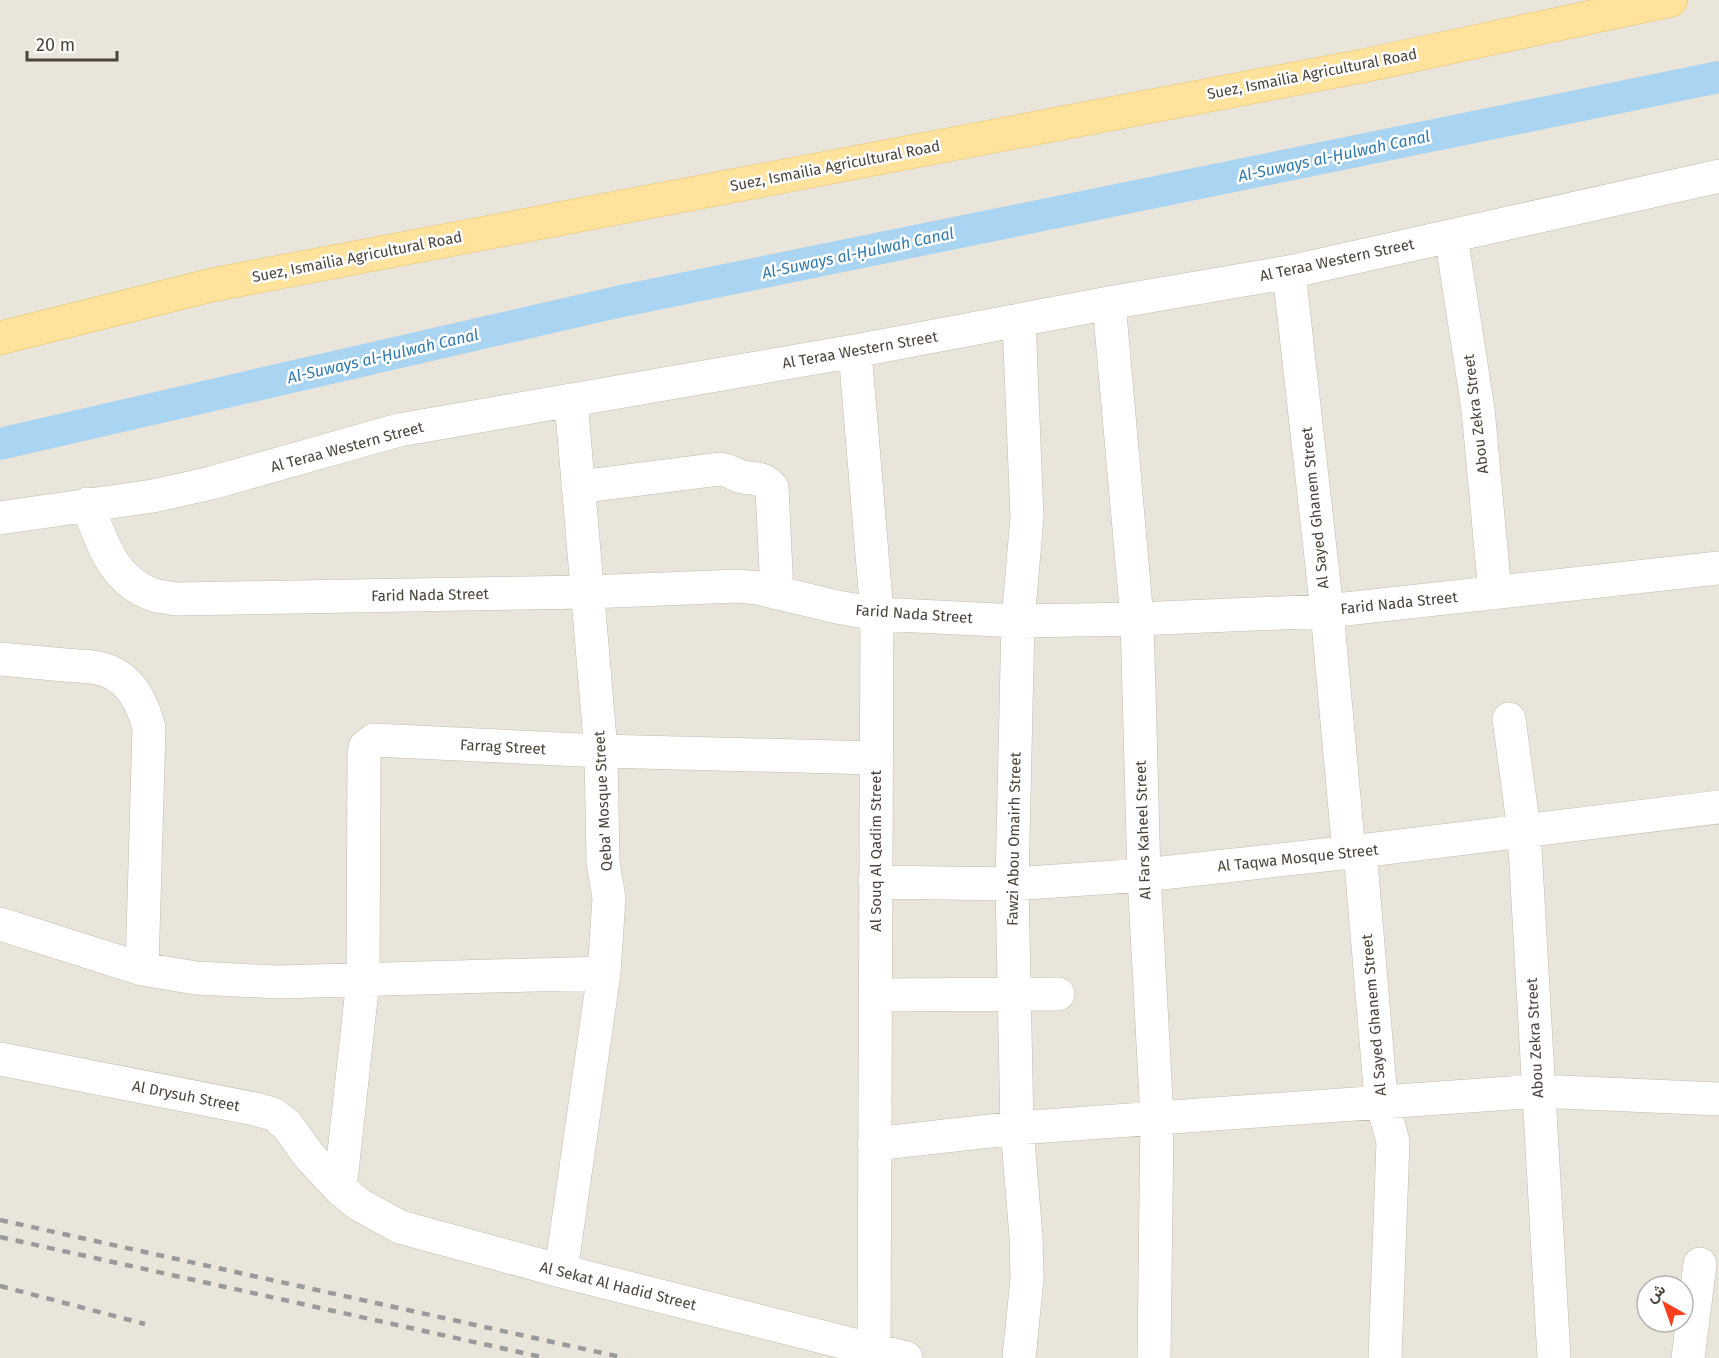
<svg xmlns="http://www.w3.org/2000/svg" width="1719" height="1358" font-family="'Fira Sans',Vazirmatn,sans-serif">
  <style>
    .residential { fill: #eae5da; fill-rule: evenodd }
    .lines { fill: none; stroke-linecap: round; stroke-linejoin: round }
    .canal { stroke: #a9d4f2; stroke-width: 32 }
    .minor-casing { stroke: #c2bbae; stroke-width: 34 }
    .major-casing { stroke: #e6c16a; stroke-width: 34 }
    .minor { stroke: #fff; stroke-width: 33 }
    .major { stroke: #ffe39c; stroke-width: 33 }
    .rail { stroke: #9a9a9a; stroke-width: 4.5; stroke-dasharray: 8 8; stroke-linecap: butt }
    .labels { text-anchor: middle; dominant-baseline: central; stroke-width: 5; stroke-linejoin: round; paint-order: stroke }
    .street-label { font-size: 15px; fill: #4b4439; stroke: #fff }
    .water-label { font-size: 16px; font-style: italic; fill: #2e7ab2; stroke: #fff }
  </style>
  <rect width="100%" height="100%" fill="#f6f3ec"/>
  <!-- residential -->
  <path class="residential" d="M0,0H1719V1358H0ZM1647,1286H1683V1322H1647Z"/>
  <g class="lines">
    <!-- canal -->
    <path class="canal" d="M0,444L617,302L1719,77"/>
    <defs>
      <path id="minor" d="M1451,236L1478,409L1495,593
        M1289,272L1327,611L1349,853
        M1109,303L1137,619L1144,875L1157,1118L1154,1358
        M855,351L877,614L874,1351
        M578,487L720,469C728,470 732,473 739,476C752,480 764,476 772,488L777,593
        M87,504C102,541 111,578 151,594C158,597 167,597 175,599L588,592L738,586L758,588L837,607L877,614L1018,621L1137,619L1327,611L1719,568
        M0,518L153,496L211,483L399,430L855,351L1109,303L1289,272L1719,176
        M0,659C22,661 43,663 65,665C76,666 87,666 98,668C128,674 142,700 149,728L142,969
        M1509,719L1524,830L1554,1358
        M1360,851L1380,1087L1382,1101L1393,1142L1385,1358
        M875,882L1012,884L1144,875L1360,851L1719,807
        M0,924L142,969L196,978L278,982L604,973
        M875,995L1058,994
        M0,1059L255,1109L273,1114L287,1125L310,1157L340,1189L360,1205L400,1227L561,1271L906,1358
        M874,1144L1017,1128L1538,1091L1719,1099
        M340,1189L363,980L364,758L365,747L374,740L601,751L876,758
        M561,1271L604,973L609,898L603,862L601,751L571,400
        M1019,1358L1027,1279L1026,1237L1017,1128L1012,884L1018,621L1027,517L1019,320
        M1688,1358L1700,1264"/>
      <path id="major" d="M0,338L212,285L1362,66L1671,0"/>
    </defs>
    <!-- minor casing -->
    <use href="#minor" class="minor-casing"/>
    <!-- major casing -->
    <use href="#major" class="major-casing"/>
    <!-- minor -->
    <use href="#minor" class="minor"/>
    <!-- major -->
    <use href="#major" class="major"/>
    <!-- rail -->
    <path class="rail" d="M0,1220L625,1358
      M0,1237L546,1358
      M0,1286L145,1324"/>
  </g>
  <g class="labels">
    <!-- street labels -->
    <g class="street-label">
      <text transform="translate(1312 74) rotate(-11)">Suez, Ismailia Agricultural Road</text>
      <text transform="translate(835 166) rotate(-11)">Suez, Ismailia Agricultural Road</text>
      <text transform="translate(357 257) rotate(-11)">Suez, Ismailia Agricultural Road</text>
      <text transform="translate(1337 260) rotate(-12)">Al Teraa Western Street</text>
      <text transform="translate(860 350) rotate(-10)">Al Teraa Western Street</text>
      <text transform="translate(1476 414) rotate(-97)">Abou Zekra Street</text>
      <text transform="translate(347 447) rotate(-15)">Al Teraa Western Street</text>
      <text transform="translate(1315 508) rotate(-96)">Al Sayed Ghanem Street</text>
      <text transform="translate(430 595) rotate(-1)">Farid Nada Street</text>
      <text transform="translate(1399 603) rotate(-6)">Farid Nada Street</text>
      <text transform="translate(914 614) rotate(4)">Farid Nada Street</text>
      <text transform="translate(503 747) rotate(3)">Farrag Street</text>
      <text transform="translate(603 801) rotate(-93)">Qeba' Mosque Street</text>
      <text transform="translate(1143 830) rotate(-92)">Al Fars Kaheel Street</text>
      <text transform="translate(1014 839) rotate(-89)">Fawzi Abou Omairh Street</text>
      <text transform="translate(876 851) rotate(-90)">Al Souq Al Qadim Street</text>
      <text transform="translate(1298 858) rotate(-6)">Al Taqwa Mosque Street</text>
      <text transform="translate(1374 1015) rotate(-95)">Al Sayed Ghanem Street</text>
      <text transform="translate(1535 1038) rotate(-93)">Abou Zekra Street</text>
      <text transform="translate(186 1096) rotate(11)">Al Drysuh Street</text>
      <text transform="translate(618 1286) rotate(14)">Al Sekat Al Hadid Street</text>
    </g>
    <!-- water labels -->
    <g class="water-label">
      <text transform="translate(1334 156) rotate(-12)">Al-Suways al-Ḥulwah Canal</text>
      <text transform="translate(858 253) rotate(-12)">Al-Suways al-Ḥulwah Canal</text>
      <text transform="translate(383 356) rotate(-13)">Al-Suways al-Ḥulwah Canal</text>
    </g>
  </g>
  <!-- north arrow -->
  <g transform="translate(1665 1304) rotate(320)"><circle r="28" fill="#ffffff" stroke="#b7b4b0" stroke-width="1.5"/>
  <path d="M0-4.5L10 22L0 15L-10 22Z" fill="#fc3f1d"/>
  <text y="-9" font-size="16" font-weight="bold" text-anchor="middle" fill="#4b4439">ش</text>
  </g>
  <!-- scale -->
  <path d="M27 51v9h90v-9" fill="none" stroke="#4b4439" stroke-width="3"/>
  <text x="36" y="51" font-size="18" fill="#4b4439" stroke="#ffffff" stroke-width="4.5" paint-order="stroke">20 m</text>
</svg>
